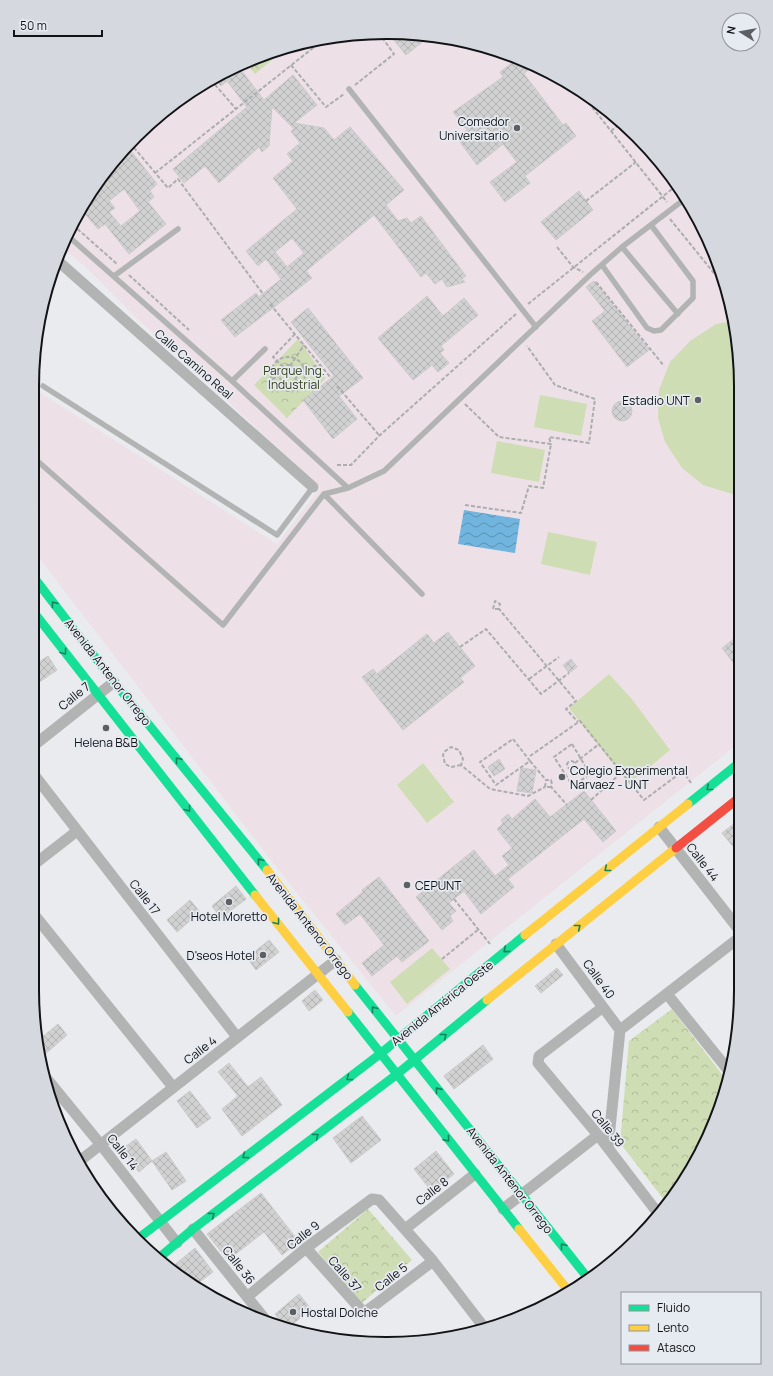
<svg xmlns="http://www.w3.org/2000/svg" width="773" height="1376" font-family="Manrope,sans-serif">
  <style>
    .education { fill: #ede1e7 }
    .park { fill: url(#park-crowns) }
    .garden { fill: #cfddb4 }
    .water { fill: url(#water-waves) }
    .building { fill: url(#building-cross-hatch); stroke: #cbcaca; fill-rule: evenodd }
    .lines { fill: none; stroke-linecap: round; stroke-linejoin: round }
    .path { stroke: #acadae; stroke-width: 2; stroke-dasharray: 4 2; stroke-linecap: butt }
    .lane { stroke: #b2b3b3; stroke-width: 5.5 }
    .street { stroke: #b2b3b3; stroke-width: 11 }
    .fast { stroke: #16e098; stroke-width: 9 }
    .slow { stroke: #ffcf43; stroke-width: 9 }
    .jam { stroke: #f24e42; stroke-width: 9 }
    .oneway { stroke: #14845e }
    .poi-dot { fill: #5d5f62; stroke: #e6eaf1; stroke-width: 1.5 }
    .labels { text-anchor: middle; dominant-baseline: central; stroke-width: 3.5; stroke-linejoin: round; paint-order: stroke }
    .poi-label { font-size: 12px; fill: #121316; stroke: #e6eaf1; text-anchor: end }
    .street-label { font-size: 12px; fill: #121316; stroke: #e6eaf1 }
    .park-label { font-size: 12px; fill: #343f19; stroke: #e6eaf1 }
    .rim { fill: none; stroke: #121316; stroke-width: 2 }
  </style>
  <defs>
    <pattern id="park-crowns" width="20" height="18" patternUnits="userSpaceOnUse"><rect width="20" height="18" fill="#cfddb4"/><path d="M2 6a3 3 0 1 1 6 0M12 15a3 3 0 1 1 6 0" fill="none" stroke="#b1bd9a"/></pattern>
    <pattern id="water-waves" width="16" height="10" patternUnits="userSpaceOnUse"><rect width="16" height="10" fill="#71b5df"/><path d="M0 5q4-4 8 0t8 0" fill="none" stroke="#5b92b4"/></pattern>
    <pattern id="building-cross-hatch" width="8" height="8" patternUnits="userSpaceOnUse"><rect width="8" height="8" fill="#d1d1d1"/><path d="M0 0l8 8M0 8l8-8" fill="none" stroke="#b2b3b3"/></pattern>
  </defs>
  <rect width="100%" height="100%" fill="#e9ebee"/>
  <!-- education -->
  <path class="education" d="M364,33L433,35L501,51L564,80L637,136L681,190L722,272L738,340L739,743L396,1016L277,868L33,550V388L277,544L321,487L134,316L92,273L63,248L80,209L120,153L171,105L230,68L295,44Z"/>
  <!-- park -->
  <path class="park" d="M289,46L255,74L246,63Z
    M298,339L326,378L287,418L254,385Z
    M672,1009L727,1081L722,1103L693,1167L665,1201L620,1143L629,1041Z
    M368,1209L412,1260L362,1303L318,1252Z"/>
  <!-- garden -->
  <path class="garden" d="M733,321L738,340L739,496L703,485L682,468L665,442L658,418L659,390L670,362L690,341L716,324Z
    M540,395L587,404L581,436L534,427Z
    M497,441L545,450L539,482L491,473Z
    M548,532L597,542L590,575L541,564Z
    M609,674L631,698L670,750L629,784L569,708Z
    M423,763L454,802L427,823L397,785Z
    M432,948L450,969L407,1004L390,982Z"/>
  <!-- water -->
  <path class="water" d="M464,510L520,519L515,553L458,544Z"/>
  <!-- building -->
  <path class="building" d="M389,34L419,35H431L406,55Z
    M517,59L528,70L524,74L563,125L566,123L576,136L525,176L530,183L505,202L490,182L517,162L503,144L477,165L457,138L467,130L453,112L503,77L500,72Z
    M245,63L247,65L241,70L264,100L293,75L317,105L294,123L324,128L334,140L350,127L404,190L386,205L398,221L407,218L411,223L421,216L466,276L462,279L465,282L447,287L442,279L435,284L426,273L421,277L374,215L306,271L312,278L235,337L221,320L256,293L259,297L281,279L266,259L258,266L246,251L297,209L273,178L293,161L287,154L300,143L291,131L294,129L272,107L269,146L262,152L259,147L219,183L205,166L184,183L173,169L247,107L227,81L221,86L214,78L230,68ZM292,238L304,253L287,267L275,252Z
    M127,146L157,184L150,191L154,197L148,202L166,224L129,254L105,224L98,229L80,208L120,153ZM124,189L140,211L121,226L109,212L115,208L109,201Z
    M579,191L593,210L556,240L541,222Z
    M594,281L649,350L627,367L592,321L605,311L586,287Z
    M427,296L443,316L464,298L478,315L441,346L444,350L440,353L449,363L438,372L432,365L413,380L378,338Z
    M308,308L363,378L339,396L357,419L333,439L303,400L334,376L291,322Z
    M612 411a10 10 0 1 1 20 0a10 10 0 1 1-20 0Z
    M448,632L475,666L460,678L464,682L403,730L362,677L373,669L377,674L427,634L434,643Z
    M739,635V670L722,648Z
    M48,656L57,670L32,687V667Z
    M571,659L577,667L569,673L563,665Z
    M499,759L505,769L494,776L488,767Z
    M521,768L536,770L532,793L517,791Z
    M584,791L616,831L603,842L584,819L508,879L514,887L481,914L464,891L449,903L456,911L450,916L453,921L442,930L416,897L474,850L495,876L509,865L502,856L512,848L497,829L503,823L501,820L508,814L512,819L535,799L550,817Z
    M740,819V855L722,833Z
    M379,877L429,941L402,962L397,956L372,976L362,963L384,945L360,914L345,925L336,914L363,892L362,890Z
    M236,886L246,899L221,918L212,906Z
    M190,900L200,912L177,932L167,920Z
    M269,940L279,952L256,970L247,958Z
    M557,968L563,975L541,993L535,986Z
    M315,990L323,1000L309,1011L302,1001Z
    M58,1024L67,1035L43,1056L40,1039Z
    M483,1045L493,1059L454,1089L444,1076Z
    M229,1063L248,1087L261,1077L282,1105L242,1136L222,1109L238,1096L218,1072Z
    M190,1091L211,1118L197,1128L177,1101Z
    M362,1116L381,1140L351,1163L333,1138Z
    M136,1139L152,1161L139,1172L122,1149Z
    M436,1151L454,1174L432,1192L414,1169Z
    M166,1152L186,1181L172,1190L152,1161Z
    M261,1193L299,1242L282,1255L264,1232L228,1260L207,1234Z
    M195,1248L213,1272L194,1286L172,1267Z
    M299,1294L311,1309L287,1329L275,1314Z"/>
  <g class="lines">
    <!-- path -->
    <path class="path" d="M291,65L326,107L344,94
      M211,80L236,109
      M355,85L394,54L379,33
      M581,93L667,202
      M611,131L621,123
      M130,143L168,188L178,179L263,294
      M155,173L313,48L318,40
      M586,201L636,162
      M670,219L726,288
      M73,225L117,264
      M557,247L573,267L583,272
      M129,275L189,330
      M596,282L664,366
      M270,304L331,378
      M528,304L677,185
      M271 374a17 17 0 1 1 34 0a17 17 0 1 1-34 0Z
      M279 374a9 9 0 1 1 18 0a9 9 0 1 1-18 0Z
      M290,366L304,345
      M283,367L273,357L295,334
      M295,370L320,365
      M272,379L280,376
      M295,379L306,391
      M337,386L379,435
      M280,389L283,381
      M465,404L499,437L551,444L549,437L589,443L595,399L555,385L527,346
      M337,465H351L380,435L516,314
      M465,505L521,513L529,486L543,488L551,444
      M499,609H493L495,601L500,604L499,609L576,701L566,709L578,722
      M460,647L486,629L541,694L569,673
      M529,679L559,657
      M513,739L530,761L496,785L480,762Z
      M572,744L590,774L573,786L554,757Z
      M530,756L580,721L644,800L683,771L691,783
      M530,761L546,780
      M567 765a4 4 0 1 1 8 0a4 4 0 1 1-8 0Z
      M575,763L599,744
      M461,765L451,767L445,764L443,755L444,752L451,747L459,750L463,759L461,765L490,789L528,796L545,787
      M551,787H545L546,780H551L552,785L551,787L567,805
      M591,800L621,773
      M454,899L490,944
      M442,959L479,929"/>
    <!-- lane -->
    <path class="lane" d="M349,89L536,327
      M68,236L232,381L348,488
      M622,247L678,314
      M602,265L647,328L654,331L661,330L693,298V281L651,225
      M114,276L178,229
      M232,381L265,349
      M43,386L277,535L313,487
      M33,457L223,625L324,494L348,488L384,471L590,275L622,247L686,198
      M324,494L422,594"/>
    <!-- street -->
    <path class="street" d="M58,261L313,487
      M32,747L114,682
      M32,772L237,1037
      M659,827L740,931
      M32,866L77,831
      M32,912L173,1087
      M556,944L620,1030
      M667,994L729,1071
      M603,1007L539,1056L538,1063L598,1135L657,1212
      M47,1079L101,1145L177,1243
      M608,1148L620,1030L740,937
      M81,1160L336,960
      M503,1209L598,1135
      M193,1229L264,1318
      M405,1229L475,1174
      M306,1248L364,1313L433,1261
      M247,1297L306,1248L372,1199L379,1200L433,1261L483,1326"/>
    <!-- fast -->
    <path class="fast" d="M32,575L114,682L267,870
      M32,610L255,895
      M688,804L739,763
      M355,985L587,1277
      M348,1012L519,1229
      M140,1237L380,1054L525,935
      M160,1257L193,1229L396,1075L487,1000"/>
    <!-- slow -->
    <path class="slow" d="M267,870L355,985
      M255,895L348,1012
      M525,935L688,804
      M487,1000L676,848
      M519,1229L567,1289"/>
    <!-- jam -->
    <path class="jam" d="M676,848L740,797"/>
  </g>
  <!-- one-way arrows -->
  <defs><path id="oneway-chevron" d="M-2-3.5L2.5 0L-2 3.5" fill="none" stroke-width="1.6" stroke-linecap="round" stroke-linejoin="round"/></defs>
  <g class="oneway">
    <use href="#oneway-chevron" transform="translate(54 604) rotate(-128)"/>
    <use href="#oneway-chevron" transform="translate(64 652) rotate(53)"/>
    <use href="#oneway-chevron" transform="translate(178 760) rotate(-129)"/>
    <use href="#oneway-chevron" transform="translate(709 788) rotate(141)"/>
    <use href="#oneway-chevron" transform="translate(188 809) rotate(52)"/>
    <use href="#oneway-chevron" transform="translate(260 861) rotate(-128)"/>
    <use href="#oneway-chevron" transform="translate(607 869) rotate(141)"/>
    <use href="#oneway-chevron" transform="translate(277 922) rotate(52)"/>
    <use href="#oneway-chevron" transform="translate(578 927) rotate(-39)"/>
    <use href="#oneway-chevron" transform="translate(506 950) rotate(140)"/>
    <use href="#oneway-chevron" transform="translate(374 1009) rotate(-128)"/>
    <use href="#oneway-chevron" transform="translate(444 1036) rotate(-39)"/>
    <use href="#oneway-chevron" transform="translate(349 1078) rotate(143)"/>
    <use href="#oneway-chevron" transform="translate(438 1090) rotate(-129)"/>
    <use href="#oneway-chevron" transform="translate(316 1136) rotate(-37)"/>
    <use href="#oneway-chevron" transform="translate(447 1139) rotate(51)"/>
    <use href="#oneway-chevron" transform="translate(245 1156) rotate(143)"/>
    <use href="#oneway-chevron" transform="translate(212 1215) rotate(-37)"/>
    <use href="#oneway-chevron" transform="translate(563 1246) rotate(-128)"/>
  </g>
  <!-- markers -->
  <g class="poi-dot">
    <circle cx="517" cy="128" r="4"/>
    <circle cx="698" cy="400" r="4"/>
    <circle cx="106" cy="728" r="4"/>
    <circle cx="562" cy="777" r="4"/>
    <circle cx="407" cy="885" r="4"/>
    <circle cx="229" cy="902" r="4"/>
    <circle cx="263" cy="955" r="4"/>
    <circle cx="293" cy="1312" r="4"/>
  </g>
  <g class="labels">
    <!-- poi labels -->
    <g class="poi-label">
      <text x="509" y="121">Comedor<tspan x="509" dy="14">Universitario</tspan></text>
      <text x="690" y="400">Estadio UNT</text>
      <text x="106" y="742" text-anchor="middle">Helena B&amp;B</text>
      <text x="570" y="770" text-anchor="start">Colegio Experimental<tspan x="570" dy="14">Narvaez - UNT</tspan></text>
      <text x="415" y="885" text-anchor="start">CEPUNT</text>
      <text x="229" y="916" text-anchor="middle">Hotel Moretto</text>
      <text x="255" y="955">D'seos Hotel</text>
      <text x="301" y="1312" text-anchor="start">Hostal Dolche</text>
    </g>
    <!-- street labels -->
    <g class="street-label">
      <text transform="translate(194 364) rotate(41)">Calle Camino Real</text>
      <text transform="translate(108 672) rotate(52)">Avenida Antenor Orrego</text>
      <text transform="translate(74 696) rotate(-39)">Calle 7</text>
      <text transform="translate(703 862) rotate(52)">Calle 44</text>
      <text transform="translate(145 897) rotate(52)">Calle 17</text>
      <text transform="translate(310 926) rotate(52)">Avenida Antenor Orrego</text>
      <text transform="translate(599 979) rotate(54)">Calle 40</text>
      <text transform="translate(442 1003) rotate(-39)">Avenida América Oeste</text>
      <text transform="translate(200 1050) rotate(-38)">Calle 4</text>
      <text transform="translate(608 1128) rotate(51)">Calle 39</text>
      <text transform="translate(123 1152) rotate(52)">Calle 14</text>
      <text transform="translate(510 1180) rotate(52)">Avenida Antenor Orrego</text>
      <text transform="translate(432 1191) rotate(-38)">Calle 8</text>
      <text transform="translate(303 1235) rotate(-38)">Calle 9</text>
      <text transform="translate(239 1265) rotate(52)">Calle 36</text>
      <text transform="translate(345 1274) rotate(49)">Calle 37</text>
      <text transform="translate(391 1277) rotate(-38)">Calle 5</text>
    </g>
    <!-- park labels -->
    <g class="park-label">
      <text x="294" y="370">Parque Ing.<tspan x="294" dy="14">Industrial</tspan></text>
    </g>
  </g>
  <!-- crop -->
  <path d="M0 0H773V1376H0ZM386 39H387A347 347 0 0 1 734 386V990A347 347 0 0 1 387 1337H386A347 347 0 0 1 39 990V386A347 347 0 0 1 386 39Z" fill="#d5d9df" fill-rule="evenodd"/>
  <path class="rim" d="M386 39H387A347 347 0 0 1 734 386V990A347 347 0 0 1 387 1337H386A347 347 0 0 1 39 990V386A347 347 0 0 1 386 39Z"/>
  <!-- legend -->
  <rect x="621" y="1292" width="140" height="72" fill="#e6eaf1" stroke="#919499"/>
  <rect x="629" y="1305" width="20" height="6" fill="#16e098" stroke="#919499"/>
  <text x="657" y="1312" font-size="12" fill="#121316">Fluido</text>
  <rect x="629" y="1325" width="20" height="6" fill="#ffcf43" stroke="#919499"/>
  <text x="657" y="1332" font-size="12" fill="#121316">Lento</text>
  <rect x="629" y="1345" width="20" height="6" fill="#f24e42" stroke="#919499"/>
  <text x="657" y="1352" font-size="12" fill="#121316">Atasco</text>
  <!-- north arrow -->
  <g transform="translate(741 32) rotate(281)"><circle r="19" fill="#e6eaf1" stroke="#919499"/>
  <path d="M0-3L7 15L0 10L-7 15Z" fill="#5d5f62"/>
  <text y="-6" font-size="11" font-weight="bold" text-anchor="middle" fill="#121316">N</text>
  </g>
  <!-- scale -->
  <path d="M14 30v6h88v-6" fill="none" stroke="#121316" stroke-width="2"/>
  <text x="20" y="30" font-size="12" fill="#121316" stroke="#e6eaf1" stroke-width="3" paint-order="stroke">50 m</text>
</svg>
